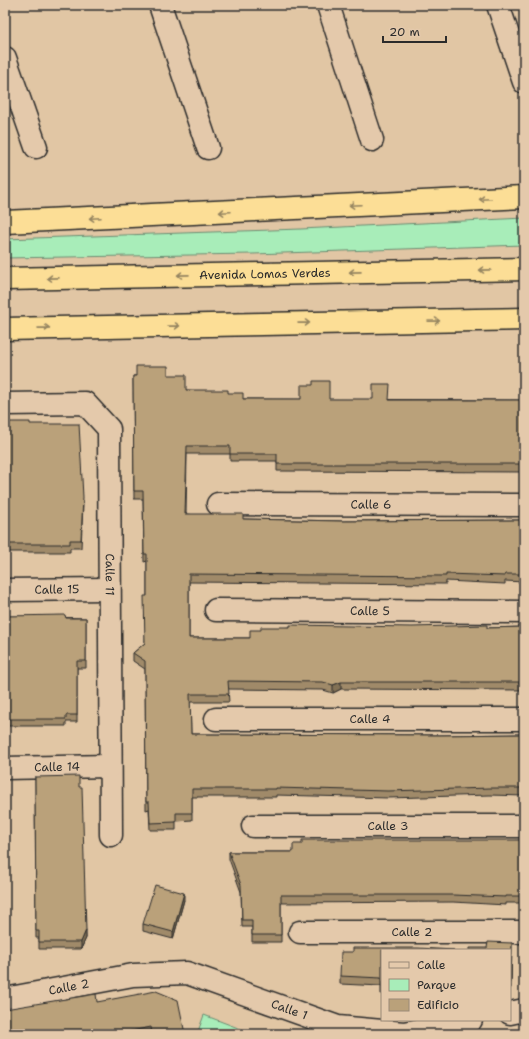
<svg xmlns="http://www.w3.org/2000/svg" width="529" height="1039" font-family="'Shantell Sans',sans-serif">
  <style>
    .green { fill: #a8edb9; stroke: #6a8c72 }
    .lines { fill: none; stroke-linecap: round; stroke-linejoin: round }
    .minor-casing { stroke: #2b2b2b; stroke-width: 25 }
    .highway-casing { stroke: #2b2b2b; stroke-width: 25 }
    .minor { stroke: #e4c9ab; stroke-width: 22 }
    .highway { stroke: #fcde96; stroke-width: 22 }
    .wall { fill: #a08a69; stroke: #2b2b2b }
    .shaded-wall { fill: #827155; stroke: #2b2b2b }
    .building { fill: #baa17a; stroke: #2b2b2b }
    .oneway { stroke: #948460 }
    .labels { text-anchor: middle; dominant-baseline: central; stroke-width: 3; stroke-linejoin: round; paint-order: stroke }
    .street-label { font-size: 12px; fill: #2b2b2b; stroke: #e4c9ab }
  </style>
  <rect width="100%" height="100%" fill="#e1c6a4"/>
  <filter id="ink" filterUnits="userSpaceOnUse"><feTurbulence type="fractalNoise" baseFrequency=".025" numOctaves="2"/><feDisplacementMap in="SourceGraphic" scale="8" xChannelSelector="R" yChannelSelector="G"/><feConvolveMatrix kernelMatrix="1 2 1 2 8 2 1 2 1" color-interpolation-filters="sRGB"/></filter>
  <g filter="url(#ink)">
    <!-- green -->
    <path class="green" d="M524,218V245L253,254L5,258V239L301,229Z
      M204,1015L254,1034H197Z"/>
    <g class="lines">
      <defs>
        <g id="minor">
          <path d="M160,5L208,148"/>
          <path d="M328,5L372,140"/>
          <path d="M498,5L524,82"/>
          <path d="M5,58L36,147"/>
          <path id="s1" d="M5,404L85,403L109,429L111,835"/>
          <path id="s2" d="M218,504L524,505"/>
          <path id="s3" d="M5,590L109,589"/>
          <path id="s4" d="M216,610L524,612"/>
          <path id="s5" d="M216,719H524"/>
          <path id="s6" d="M5,768L110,766"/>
          <path id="s7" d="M253,826H524"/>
          <path id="s8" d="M300,932H524"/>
          <path id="s9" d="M5,999L133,975L187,973L338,1027L404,1033L471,1020"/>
          <path d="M510,1013L524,1010"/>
        </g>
        <g id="highway">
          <path d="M5,222L524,197"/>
          <path id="s10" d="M5,279L524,269"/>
          <path d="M5,329L524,319"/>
        </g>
      </defs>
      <!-- minor casing -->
      <use href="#minor" class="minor-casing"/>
      <!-- highway casing -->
      <use href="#highway" class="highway-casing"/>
      <!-- minor -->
      <use href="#minor" class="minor"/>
      <!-- highway -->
      <use href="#highway" class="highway"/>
    </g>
    <!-- wall -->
    <path class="wall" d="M168,375L186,390L228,393L243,399L524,400V472L277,471V461H230V454H187L186,514L243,519L342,521L524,520V582L505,581V584L446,581V584L189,582V638H250L261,630L290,627L487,628L524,627V690L341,689L333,693L323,690L228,689L229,702H190L191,734L440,735L524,734V796L490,795L388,798L276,795V797H192V820L176,821V830H150L149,809L146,810L145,669L133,661V653L145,643L147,596V561L144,562L143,499H134L133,376Z
      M5,422L30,424L83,505L81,548H70V552H5Z
      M5,616L86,618V668H77V722H66V726H5Z
      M35,777L79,787L86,938L81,949H39V938H36Z
      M524,840V903H506V905L453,902L281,903V942H252V927H242L241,892L229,859V852H293Z
      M184,900L173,939L143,931V924Z
      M512,943L511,988H510V950L487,948Z
      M382,950V994H381V986L340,984V976L353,952Z
      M97,1002L185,1034H5Z"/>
    <!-- shaded-wall -->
    <path class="shaded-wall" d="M341,682V689L333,693V685Z
      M184,893V900L173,939V932Z
      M86,930V938L81,949V942Z"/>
    <!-- building -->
    <path class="building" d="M136,366H168V375H186V390H228V393H243V399H301V385H313V381H329V399H373V384H390L389,400H524V464H277V454H230V446H187L185,514H243V519L342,521L524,520V574H505V576L446,574V576L189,574V638H250V630H261V627H290V625L412,627L487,625V628L524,627V682H341L333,685L323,682L228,681L229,694H190L191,734L440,735L524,734V788H490L388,791L276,788V789H192V813H176V822L150,823L149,802H146L145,661L133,653L145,643L144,596H147V554H144L143,491H134L133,376H136Z
      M5,422H30V424H79L83,497L81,540H70V544H5Z
      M65,615L66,618H86V661H77V715H66V719H5V616Z
      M79,776V787H82L86,930L81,942H39V931H36L35,777Z
      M302,840H524V896H506V897L453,895H281V935H252V920H242L241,885L229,852H293V844H302Z
      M155,885L184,893L173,932L143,924Z
      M488,942L512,943L511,980H510V950H469V948H487Z
      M353,948H418L454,950H382V986H381V978L340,976L341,952H353Z
      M156,991L178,1000L185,1034H152L151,1027L116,1034H5V1009L96,994L97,1002Z"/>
    <!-- one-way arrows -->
    <defs><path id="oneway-shaft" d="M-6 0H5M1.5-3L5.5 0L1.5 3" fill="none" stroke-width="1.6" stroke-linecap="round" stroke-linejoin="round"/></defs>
    <g class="oneway">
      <use href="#oneway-shaft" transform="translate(485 199) rotate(177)"/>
      <use href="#oneway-shaft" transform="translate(355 205) rotate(177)"/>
      <use href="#oneway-shaft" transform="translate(225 212) rotate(177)"/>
      <use href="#oneway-shaft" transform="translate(95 218) rotate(177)"/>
      <use href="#oneway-shaft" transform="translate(485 270) rotate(179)"/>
      <use href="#oneway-shaft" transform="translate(355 272) rotate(179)"/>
      <use href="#oneway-shaft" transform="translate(183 275) rotate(179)"/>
      <use href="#oneway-shaft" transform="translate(53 278) rotate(179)"/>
      <use href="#oneway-shaft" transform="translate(434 321) rotate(-1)"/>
      <use href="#oneway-shaft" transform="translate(304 323) rotate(-1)"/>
      <use href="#oneway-shaft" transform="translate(174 326) rotate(-1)"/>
      <use href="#oneway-shaft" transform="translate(44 328) rotate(-1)"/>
    </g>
  </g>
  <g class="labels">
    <!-- street labels -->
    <g class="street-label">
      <text stroke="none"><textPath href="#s10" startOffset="260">Avenida Lomas Verdes</textPath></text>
      <text stroke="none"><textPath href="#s2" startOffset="153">Calle 6</textPath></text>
      <text stroke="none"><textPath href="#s1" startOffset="261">Calle 11</textPath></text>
      <text stroke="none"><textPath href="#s3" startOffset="52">Calle 15</textPath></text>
      <text stroke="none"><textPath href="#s4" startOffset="154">Calle 5</textPath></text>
      <text stroke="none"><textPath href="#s5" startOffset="154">Calle 4</textPath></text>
      <text stroke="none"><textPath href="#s6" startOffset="52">Calle 14</textPath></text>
      <text stroke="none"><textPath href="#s7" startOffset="135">Calle 3</textPath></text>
      <text stroke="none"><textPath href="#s8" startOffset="112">Calle 2</textPath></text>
      <text stroke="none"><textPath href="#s9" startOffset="65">Calle 2</textPath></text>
      <text stroke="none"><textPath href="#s9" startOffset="293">Calle 1</textPath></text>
    </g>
  </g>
  <!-- margin -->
  <rect width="529" height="1039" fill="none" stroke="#e4c9ab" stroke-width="20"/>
  <rect x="10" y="10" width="509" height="1019" fill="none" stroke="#2b2b2b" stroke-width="1.5" filter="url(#ink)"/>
  <!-- legend -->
  <rect x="381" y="949" width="130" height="72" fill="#e4c9ab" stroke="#9a8a78"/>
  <rect x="389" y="962" width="20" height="6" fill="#e4c9ab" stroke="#9a8a78"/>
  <text x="417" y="969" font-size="12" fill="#2b2b2b">Calle</text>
  <rect x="389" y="979" width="20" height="12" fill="#a8edb9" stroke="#9a8a78"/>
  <text x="417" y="989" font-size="12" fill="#2b2b2b">Parque</text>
  <rect x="389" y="999" width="20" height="12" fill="#baa17a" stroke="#9a8a78"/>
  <text x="417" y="1009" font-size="12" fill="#2b2b2b">Edificio</text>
  <!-- scale -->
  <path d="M383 36v6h63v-6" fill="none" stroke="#2b2b2b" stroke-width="2"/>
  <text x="389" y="36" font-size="12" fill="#2b2b2b" stroke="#e4c9ab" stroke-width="3" paint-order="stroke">20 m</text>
</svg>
